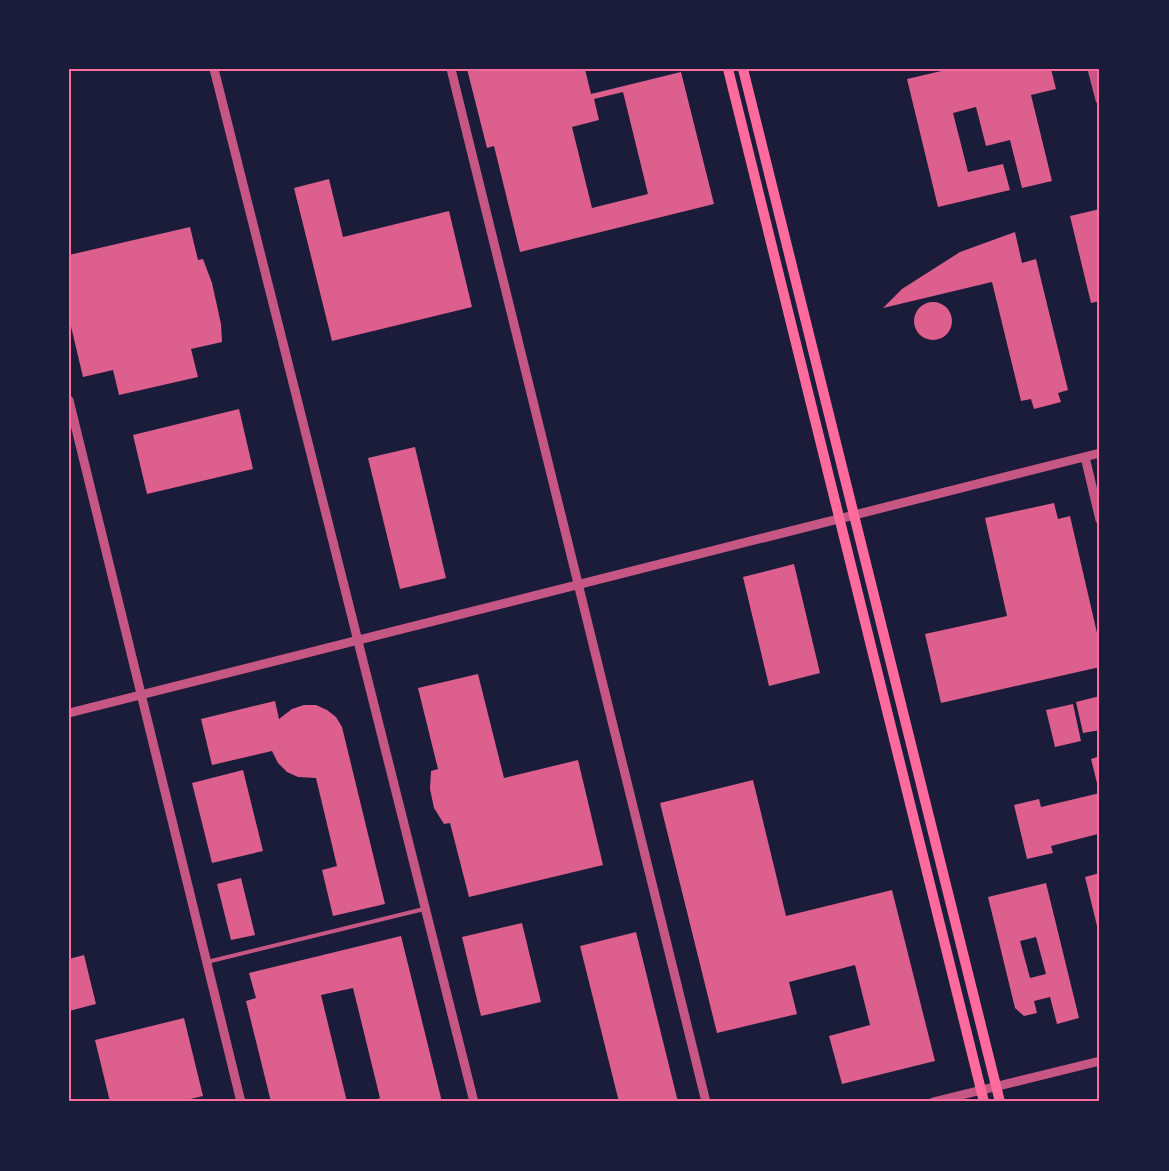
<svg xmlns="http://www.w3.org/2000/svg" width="1169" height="1171" font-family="'Exo 2',sans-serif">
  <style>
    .building { fill: #dd5f8e; fill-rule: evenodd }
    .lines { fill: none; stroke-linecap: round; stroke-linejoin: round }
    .service { stroke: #c65784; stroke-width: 4 }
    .tertiary { stroke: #c65784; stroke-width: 9 }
    .secondary { stroke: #ff6b9d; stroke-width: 10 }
    .neatline { fill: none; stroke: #ff6b9d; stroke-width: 2 }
  </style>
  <rect width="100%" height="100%" fill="#1b1b3a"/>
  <!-- building -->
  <path class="building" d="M467,69H585L591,94L681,72L714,204L520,252L494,146L487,148ZM623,92L648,194L592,208L572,127L599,120L594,99Z
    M950,69H1051L1056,89L1031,95L1052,181L1022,188L1010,140L986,146L976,107L953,113L968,172L1003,164L1010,190L938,207L907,79Z
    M329,179L343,237L449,211L472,307L332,341L294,188Z
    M1100,209V301L1091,303L1070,216Z
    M190,227L198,260L203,259L212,283L221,324L222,342L191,349L198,377L119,395L113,370L83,377L69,318V255Z
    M1015,232L1022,263L1036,259L1068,390L1058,393L1061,402L1034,409L1031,399L1021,401L992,282L883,308L902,289L960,252Z
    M914 321a19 19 0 1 1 38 0a19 19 0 1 1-38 0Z
    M239,409L253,469L147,494L133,435Z
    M415,447L446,578L400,589L368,458Z
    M1054,503L1058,519L1070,516L1100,646V667L941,703L925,634L1007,616L985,518Z
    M794,564L820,673L769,686L743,577Z
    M478,674L504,778L578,760L603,865L469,897L450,823L444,824L434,808L430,789L431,771L438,769L418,688Z
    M1100,696V730L1083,733L1076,702Z
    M275,701L279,719L292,709L304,705H316L327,710L336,717L342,727L385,904L333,916L322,870L337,866L316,778L298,777L287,772L278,763L272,751L212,765L201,719Z
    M1073,704L1081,741L1055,747L1046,710Z
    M1100,756V791H1099L1091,759Z
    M243,770L263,851L212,863L192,783Z
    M753,780L786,916L892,890L935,1061L842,1084L829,1036L870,1025L855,965L789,982L797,1014L717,1033L660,803Z
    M1100,793V839L1098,834L1051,846L1053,853L1027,859L1014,805L1039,799L1041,807Z
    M1100,873V933L1099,934L1085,877Z
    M241,878L255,935L231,940L217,884Z
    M1046,883L1079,1018L1057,1024L1050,997L1034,1001L1037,1013L1024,1016L1015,1008L988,897ZM1036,937L1046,974L1030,978L1020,941Z
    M522,923L541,1002L481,1016L462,937Z
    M636,932L678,1102H619L580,946Z
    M401,936L442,1102H369L380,1098L353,988L321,995L347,1102H271L246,1001L256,998L249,973Z
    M84,955L96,1004L69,1011V959Z
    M184,1018L203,1096L178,1102H110L95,1040Z"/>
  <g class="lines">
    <!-- service -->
    <path class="service" d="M207,962L424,909"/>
    <!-- tertiary -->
    <path class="tertiary" d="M214,69L474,1102
      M451,69L706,1102
      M1092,69L1100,100
      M69,400L241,1102
      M1085,457L1100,520
      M69,713L1100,453
      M933,1102L1100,1061"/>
    <!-- secondary -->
    <path class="secondary" d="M728,69L984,1102
      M743,69L1000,1102"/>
  </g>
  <!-- border -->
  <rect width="1169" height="1171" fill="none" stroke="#1b1b3a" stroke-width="141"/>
  <rect x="70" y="70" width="1028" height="1030" class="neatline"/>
</svg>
